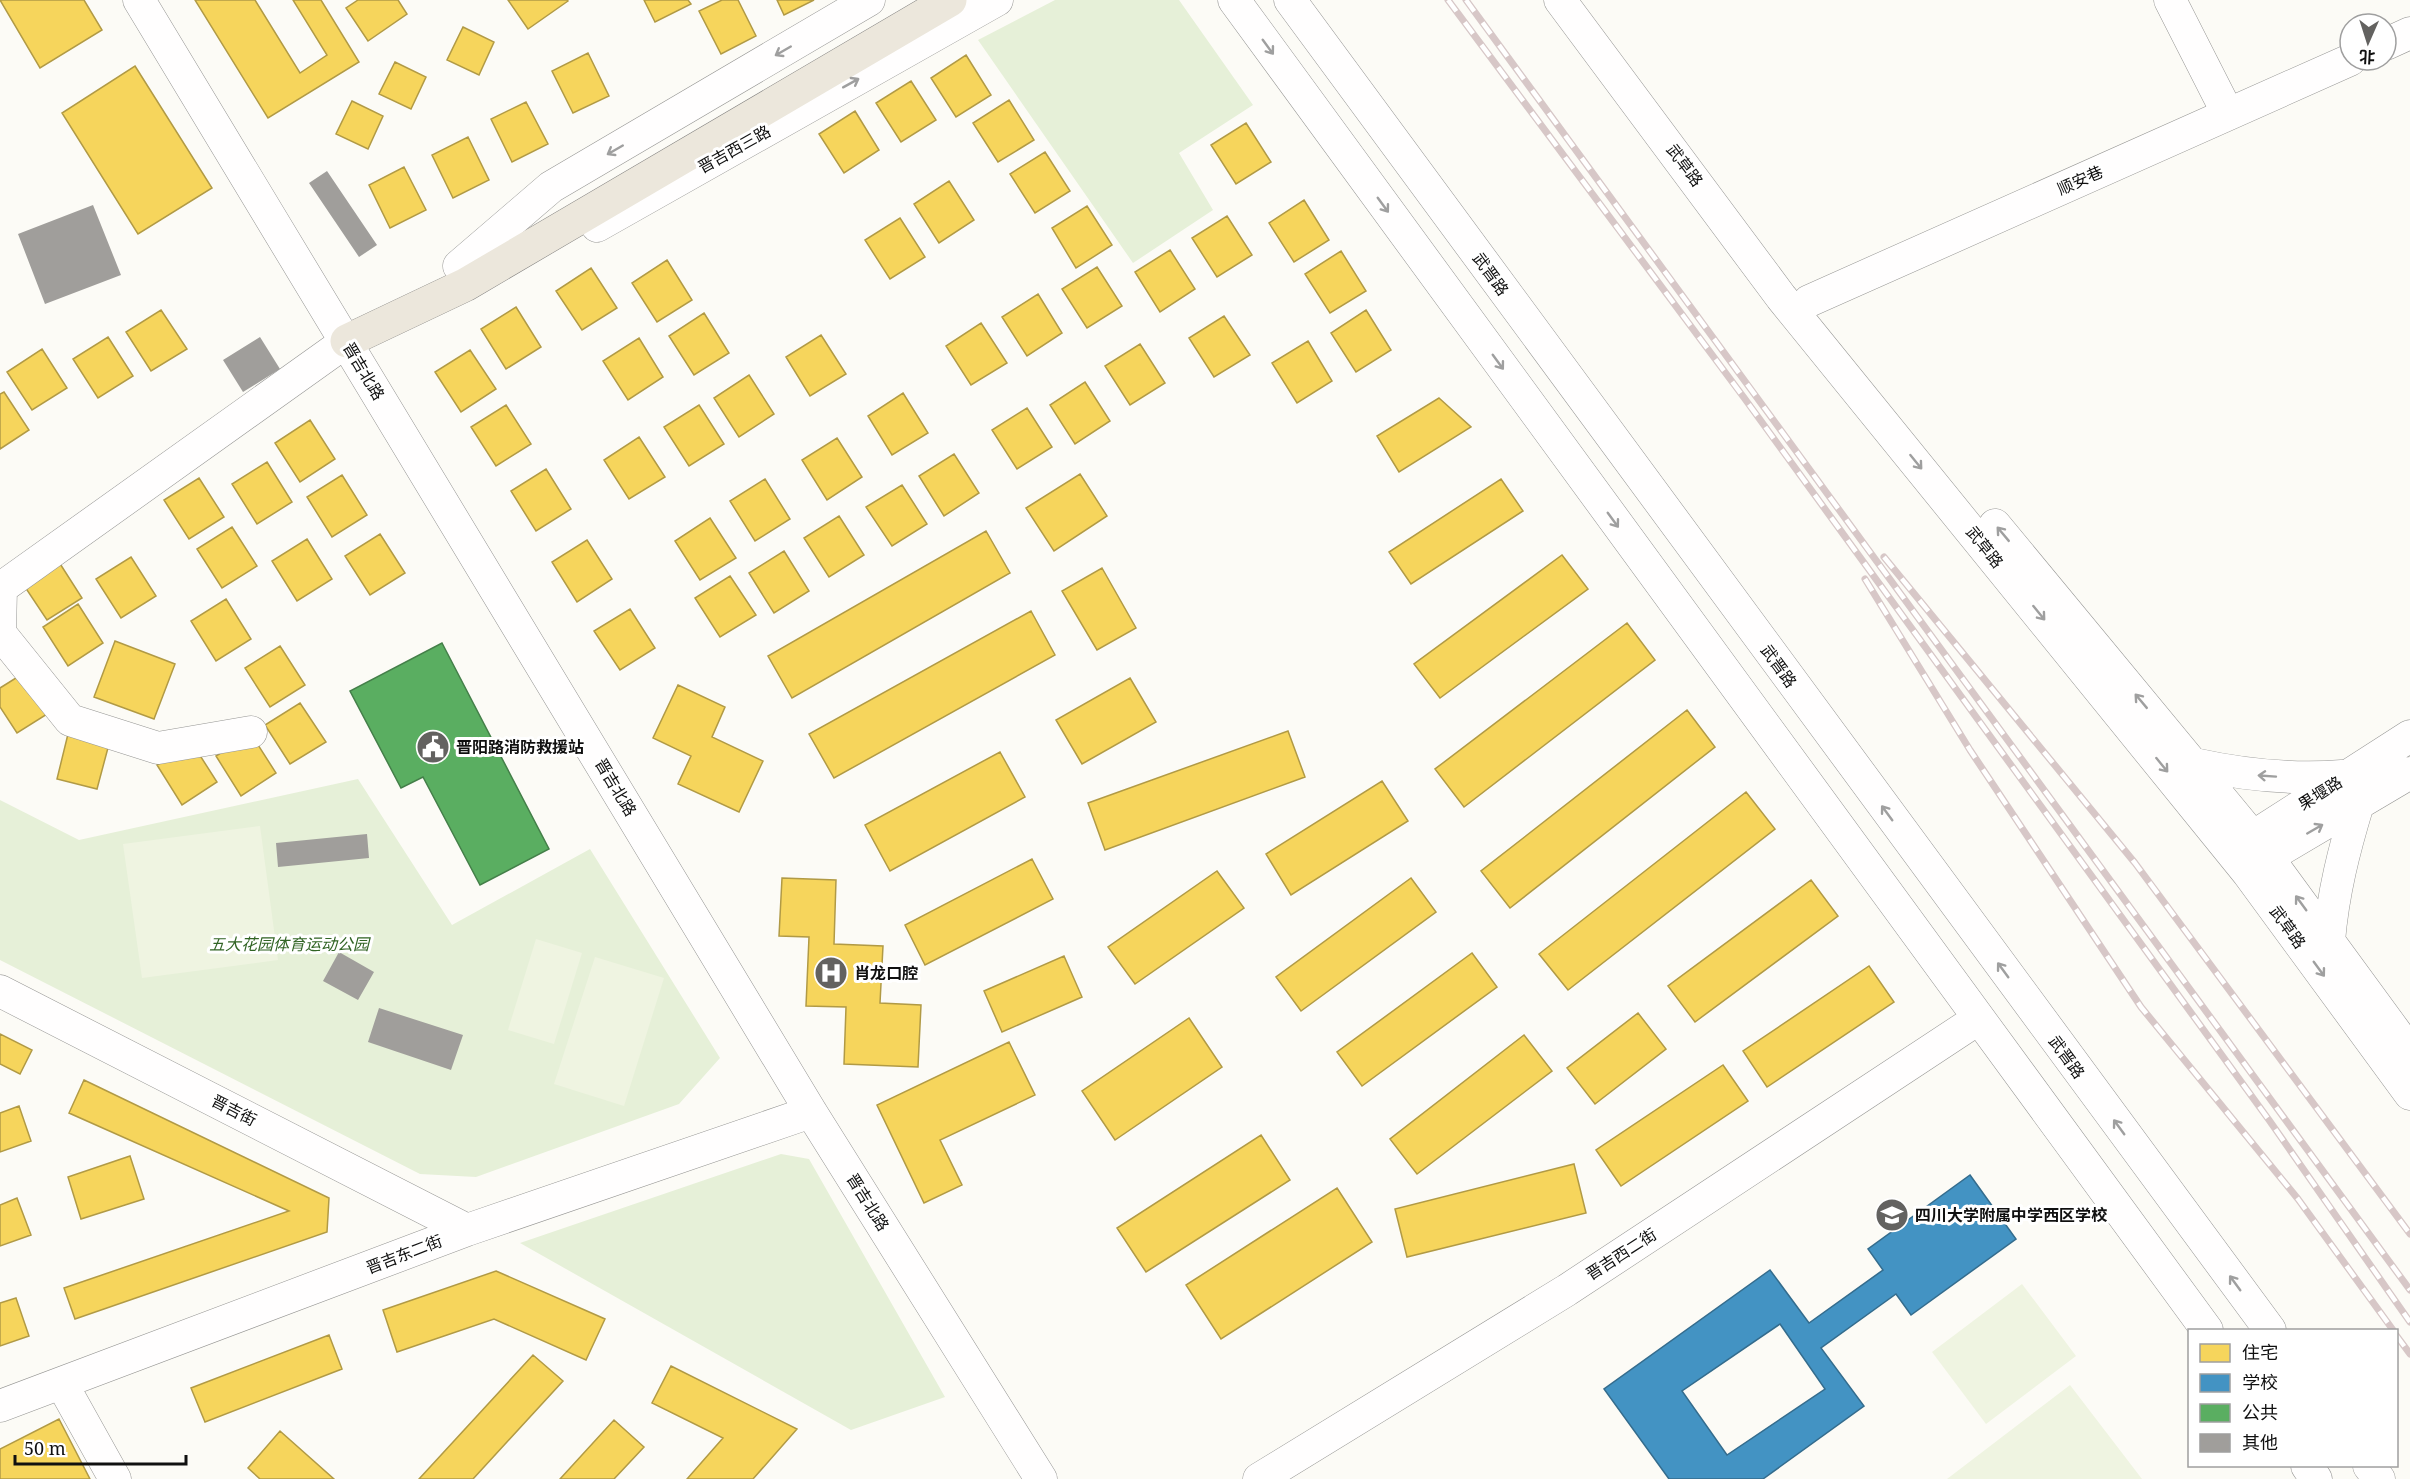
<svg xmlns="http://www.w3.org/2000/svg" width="2410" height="1479" font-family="'Noto Serif','Noto Sans SC',serif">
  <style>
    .green { fill: #e6f0d8 }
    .pitch { fill: #eff4e1 }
    .homes { fill: #f6d55c; stroke: #b19a45; stroke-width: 1.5 }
    .schools { fill: #4393c3; stroke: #346c8d; stroke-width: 1.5; fill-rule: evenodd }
    .public { fill: #5aae61; stroke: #447f49; stroke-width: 1.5 }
    .building { fill: #a09e9b }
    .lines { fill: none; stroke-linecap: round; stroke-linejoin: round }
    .minor-casing { stroke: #969694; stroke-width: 33 }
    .major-casing { stroke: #848381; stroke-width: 34 }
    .minor { stroke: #fffefe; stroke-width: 32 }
    .major { stroke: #ece7dc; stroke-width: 33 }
    .rail-casing { stroke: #d7c7c7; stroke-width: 7 }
    .rail { stroke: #fff; stroke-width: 4.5; stroke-dasharray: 14; stroke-linecap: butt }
    .oneway { stroke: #9f9f9f }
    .labels { text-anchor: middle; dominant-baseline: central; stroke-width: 6; stroke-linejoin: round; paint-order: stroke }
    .street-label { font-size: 16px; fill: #101010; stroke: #fff }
    .poi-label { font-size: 16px; font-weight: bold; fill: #101010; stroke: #fff; text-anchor: start }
    .park-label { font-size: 16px; font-style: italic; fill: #316424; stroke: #fff }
  </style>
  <rect width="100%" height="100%" fill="#fcfbf6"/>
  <!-- green -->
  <path class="green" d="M1055,0H1179L1253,105L1179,153L1213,210L1133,263L978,40Z
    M358,779L452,925L590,849L720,1058L679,1104L476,1177L420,1174L0,960V800L79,840Z
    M781,1154L809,1159L945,1397L851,1430L520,1243Z"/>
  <!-- pitch -->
  <path class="pitch" d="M260,826L278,960L142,978L123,844Z
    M536,939L582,953L554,1044L508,1030Z
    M595,957L664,978L624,1106L554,1084Z
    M2022,1284L2076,1356L1986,1424L1932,1352Z
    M2070,1385L2142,1479H1947Z"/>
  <!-- homes -->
  <path class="homes" d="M0,0H84L102,30L40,68Z
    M195,0H255L300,73L327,55L293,0H321L359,62L268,118Z
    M358,0H398L407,14L368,41L346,8Z
    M508,0H567L568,1L528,29Z
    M644,0H688L691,4L655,22Z
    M722,0H738L756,36L721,54L699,11Z
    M777,0H814L784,15Z
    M463,27L494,42L479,75L447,60Z
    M588,53L609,96L573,113L552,71Z
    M966,55L991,95L956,117L931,78Z
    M395,62L426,77L411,109L379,94Z
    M135,66L212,188L138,234L62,113Z
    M911,81L936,120L901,142L876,103Z
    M1009,100L1034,140L998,162L973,123Z
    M352,101L383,116L368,149L336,134Z
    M526,102L548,144L512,162L491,119Z
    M855,111L879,150L844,173L819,134Z
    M1246,123L1271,162L1236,184L1211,145Z
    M468,137L489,180L453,198L432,155Z
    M1045,152L1070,191L1035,213L1010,174Z
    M404,167L426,210L390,228L369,185Z
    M949,181L974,220L939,243L914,204Z
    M1304,200L1329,240L1294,262L1269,223Z
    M1087,206L1112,245L1076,268L1052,228Z
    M1227,216L1252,255L1217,277L1192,238Z
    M900,218L925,257L890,279L865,240Z
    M1170,250L1195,289L1160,312L1135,272Z
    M1341,251L1366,291L1330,313L1305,274Z
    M667,260L692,300L657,322L632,283Z
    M1097,267L1122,306L1087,328L1062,289Z
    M591,268L617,308L582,330L556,291Z
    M1038,294L1062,333L1027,356L1002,317Z
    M516,307L541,347L506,369L481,329Z
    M161,310L187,349L151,371L126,332Z
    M1366,310L1391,350L1356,372L1331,333Z
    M704,313L729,353L694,375L669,336Z
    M1224,316L1250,355L1214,377L1189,338Z
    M981,323L1007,363L971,385L946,346Z
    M821,335L846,374L810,396L786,357Z
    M108,337L133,376L98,398L73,359Z
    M639,338L663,377L628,400L603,361Z
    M1308,341L1332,381L1297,403L1272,363Z
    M1140,344L1165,383L1130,405L1105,366Z
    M42,349L67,388L32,410L7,372Z
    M470,350L496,389L461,412L435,372Z
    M749,375L774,414L739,437L714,398Z
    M1085,382L1110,421L1075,444L1050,405Z
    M4,392L29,430L0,449V394Z
    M903,393L928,433L892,455L868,416Z
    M1439,398L1471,427L1399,472L1377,436Z
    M506,405L531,444L496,466L471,427Z
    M699,405L724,444L689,466L664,427Z
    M1027,408L1052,447L1017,469L992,430Z
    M310,420L335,459L300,482L275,443Z
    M639,437L665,477L629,499L604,460Z
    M837,438L862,477L827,500L802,460Z
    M954,454L979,493L944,516L919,476Z
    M267,462L292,502L257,524L232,484Z
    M546,469L571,509L536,531L511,491Z
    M1080,474L1107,516L1054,551L1026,508Z
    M342,475L367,515L332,537L307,497Z
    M199,478L224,517L189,539L164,500Z
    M765,479L790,519L755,541L730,501Z
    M1501,479L1523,511L1411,584L1389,552Z
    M902,485L927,524L892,546L866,507Z
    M839,516L864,555L829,577L804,538Z
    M710,518L736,558L700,580L675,541Z
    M232,527L257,566L222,588L197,549Z
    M986,531L1010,573L792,698L768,656Z
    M380,534L405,573L370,595L345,556Z
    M307,539L332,579L297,601L272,561Z
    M587,540L612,579L577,602L552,562Z
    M784,551L809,591L774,613L749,573Z
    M1562,555L1588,589L1440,698L1414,664Z
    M131,557L156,596L121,618L96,579Z
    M57,559L82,598L47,620L21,581Z
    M1102,568L1136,628L1097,650L1062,591Z
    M730,576L756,615L720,637L695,598Z
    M226,599L251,639L216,661L191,621Z
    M78,604L103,643L68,666L43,627Z
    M630,609L655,648L620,670L594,631Z
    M1031,611L1055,655L834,778L809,734Z
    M1627,623L1655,660L1464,807L1435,769Z
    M115,641L175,664L154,719L94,697Z
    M280,646L305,685L270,707L245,668Z
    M27,671L52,711L17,733L0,707V688Z
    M1130,678L1156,722L1082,764L1056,720Z
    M678,685L725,707L712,737L763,761L739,812L678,784L691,756L653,738Z
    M300,703L326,742L290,764L265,725Z
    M1687,710L1715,747L1510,908L1481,871Z
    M1288,731L1305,777L1105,850L1088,803Z
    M68,734L109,744L97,789L57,779Z
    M251,734L276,773L241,796L216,756Z
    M192,743L217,782L182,805L157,765Z
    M1000,752L1025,797L890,871L865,825Z
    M1382,781L1408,821L1291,895L1266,854Z
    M1746,792L1775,829L1568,990L1539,954Z
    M1032,859L1053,899L925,965L905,925Z
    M1217,871L1244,908L1135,984L1108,947Z
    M782,878L836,880L834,944L883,946L880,1003L921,1005L918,1067L844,1064L846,1007L806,1006L809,937L779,936Z
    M1411,878L1436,912L1301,1011L1276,977Z
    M1811,880L1838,916L1695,1022L1668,986Z
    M1472,953L1497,987L1362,1086L1337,1052Z
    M1064,956L1082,997L1002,1032L984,991Z
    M1869,966L1894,1002L1767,1087L1743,1051Z
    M1638,1013L1666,1049L1595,1104L1567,1068Z
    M1189,1018L1222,1067L1115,1140L1082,1091Z
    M0,1034L32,1050L20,1074L0,1064Z
    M1524,1035L1552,1071L1417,1174L1390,1139Z
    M1009,1042L1035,1095L940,1140L962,1185L924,1203L877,1105Z
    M1723,1065L1748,1101L1621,1186L1596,1150Z
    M84,1080L329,1198L327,1232L75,1319L64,1288L289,1211L69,1113Z
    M19,1106L31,1141L0,1152V1113Z
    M1261,1135L1290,1180L1146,1272L1117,1228Z
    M130,1156L144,1199L81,1219L68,1177Z
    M1574,1164L1586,1213L1407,1257L1395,1209Z
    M1337,1188L1372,1242L1221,1339L1186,1285Z
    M17,1198L31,1235L0,1246V1205Z
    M496,1271L605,1319L586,1360L494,1319L397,1352L383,1310Z
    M16,1298L29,1336L0,1346V1303Z
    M329,1335L342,1369L205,1422L191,1388Z
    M533,1355L563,1381L473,1479H419Z
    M671,1366L797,1429L753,1479H687L723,1438L652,1403Z
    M59,1419L90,1479H0V1449Z
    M614,1420L644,1447L614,1479H560Z
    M280,1431L334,1479H260L248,1468Z"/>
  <!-- schools -->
  <path class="schools" d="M1970,1175L2016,1239L1911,1315L1896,1294L1821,1348L1864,1406L1763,1479H1669L1604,1389L1770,1270L1809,1323L1883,1270L1868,1249ZM1780,1324L1825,1389L1727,1455L1682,1391Z"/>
  <!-- public -->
  <path class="public" d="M442,643L549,849L480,885L423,777L401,788L350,691Z"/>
  <!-- building -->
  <path class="building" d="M327,171L377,245L359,257L309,183Z
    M93,205L121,275L45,304L18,234Z
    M260,337L280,369L243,392L223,360Z
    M367,834L369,858L278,867L276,843Z
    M339,952L374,972L358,1000L323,981Z
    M379,1008L463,1035L451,1070L368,1042Z"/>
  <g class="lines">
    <defs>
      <path id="minor" d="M139,0L811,1112L1041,1479
        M1234,0L2207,1330
        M1290,0L2270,1330
        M1560,0L1781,297L2248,873L2410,1094
        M2170,0L2228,114
        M2386,44L2410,33
        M597,226L997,0
        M459,266L551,187L869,0
        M1809,301L2350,60
        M1995,525L2252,836L2410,1052
        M251,732L158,748L70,720L0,633L1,588L347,341
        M2194,764C2244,775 2291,780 2342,776
        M2237,847L2410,736
        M2252,870L2268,857L2410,773
        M2329,941C2333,893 2344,850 2358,804
        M0,991L467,1230
        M62,1384L115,1479
        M0,1406L467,1230L811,1112
        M2307,1466L2316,1479
        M2369,1466L2379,1479
        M1259,1479L1567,1290L1978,1019"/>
      <path id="major" d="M347,341L465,285L950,0"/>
    </defs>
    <!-- minor casing -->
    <use href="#minor" class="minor-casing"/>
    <!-- major casing -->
    <use href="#major" class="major-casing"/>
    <!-- minor -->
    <use href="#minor" class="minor"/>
    <!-- major -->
    <use href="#major" class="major"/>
    <defs>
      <path id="rail" d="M1448,0L1745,399L2269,1120L2410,1322
        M1466,0L2410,1290
        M1884,557L2135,863L2410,1234
        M1865,579L1970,750L2141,1007L2298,1199L2393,1330
        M2396,1335L2410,1354"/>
    </defs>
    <!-- rail casing -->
    <use href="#rail" class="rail-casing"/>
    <!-- rail -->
    <use href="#rail" class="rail"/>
  </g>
  <!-- one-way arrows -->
  <defs><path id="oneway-shaft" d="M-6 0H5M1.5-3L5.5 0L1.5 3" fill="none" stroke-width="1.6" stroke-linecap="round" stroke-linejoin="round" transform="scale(1.5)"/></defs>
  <g class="oneway">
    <use href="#oneway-shaft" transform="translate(1268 47) rotate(54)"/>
    <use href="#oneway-shaft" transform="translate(783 51) rotate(150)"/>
    <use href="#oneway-shaft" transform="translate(851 83) rotate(-29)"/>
    <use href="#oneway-shaft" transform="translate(615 150) rotate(150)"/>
    <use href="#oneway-shaft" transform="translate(1383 205) rotate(54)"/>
    <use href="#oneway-shaft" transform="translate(1498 362) rotate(54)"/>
    <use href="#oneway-shaft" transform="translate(1916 462) rotate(51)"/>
    <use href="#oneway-shaft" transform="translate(1613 520) rotate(54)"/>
    <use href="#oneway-shaft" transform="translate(2003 534) rotate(-130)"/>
    <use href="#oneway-shaft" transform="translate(2039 613) rotate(51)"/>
    <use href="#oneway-shaft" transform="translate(2141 701) rotate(-130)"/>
    <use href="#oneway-shaft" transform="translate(2162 765) rotate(51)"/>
    <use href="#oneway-shaft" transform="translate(2267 776) rotate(-176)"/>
    <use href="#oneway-shaft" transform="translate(1887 813) rotate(-126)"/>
    <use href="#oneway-shaft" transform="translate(2315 829) rotate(-30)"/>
    <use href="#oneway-shaft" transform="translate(2301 903) rotate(-126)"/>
    <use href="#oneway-shaft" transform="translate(2319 969) rotate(54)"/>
    <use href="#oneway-shaft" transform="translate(2003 970) rotate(-126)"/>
    <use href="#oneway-shaft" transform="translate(2119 1127) rotate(-126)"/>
    <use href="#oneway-shaft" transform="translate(2235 1283) rotate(-126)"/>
  </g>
  <!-- icons -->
  <defs>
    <symbol id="civic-disc" viewBox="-11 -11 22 22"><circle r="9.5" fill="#636260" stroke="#fff"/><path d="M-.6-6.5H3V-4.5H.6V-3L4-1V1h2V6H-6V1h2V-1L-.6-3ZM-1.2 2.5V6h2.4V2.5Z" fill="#fff"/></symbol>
    <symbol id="hospital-disc" viewBox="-11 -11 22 22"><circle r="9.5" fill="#636260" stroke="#fff"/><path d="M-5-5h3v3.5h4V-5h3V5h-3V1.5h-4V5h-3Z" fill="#fff"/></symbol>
    <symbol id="school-disc" viewBox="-11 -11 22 22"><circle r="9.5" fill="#636260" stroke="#fff"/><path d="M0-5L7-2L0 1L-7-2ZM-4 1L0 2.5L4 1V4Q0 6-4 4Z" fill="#fff"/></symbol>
  </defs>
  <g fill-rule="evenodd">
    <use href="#civic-disc" x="414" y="728" width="38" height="38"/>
    <use href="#hospital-disc" x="812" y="954" width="38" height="38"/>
    <use href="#school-disc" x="1873" y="1196" width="38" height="38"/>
  </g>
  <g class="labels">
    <!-- street labels -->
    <g class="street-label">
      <text transform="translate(734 149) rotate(-29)">晋吉西三路</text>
      <text transform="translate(1685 165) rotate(53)">武草路</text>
      <text transform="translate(2080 180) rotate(-24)">顺安巷</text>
      <text transform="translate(1491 274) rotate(54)">武晋路</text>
      <text transform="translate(364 371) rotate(59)">晋吉北路</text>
      <text transform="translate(1985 547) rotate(51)">武草路</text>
      <text transform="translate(1779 666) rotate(54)">武晋路</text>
      <text transform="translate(616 787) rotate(59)">晋吉北路</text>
      <text transform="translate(2320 793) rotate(-32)">果堰路</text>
      <text transform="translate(2288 927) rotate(54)">武草路</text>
      <text transform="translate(2067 1057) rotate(54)">武晋路</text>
      <text transform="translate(234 1110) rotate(27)">晋吉街</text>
      <text transform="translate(868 1202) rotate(58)">晋吉北路</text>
      <text transform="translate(404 1254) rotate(-21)">晋吉东二街</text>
      <text transform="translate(1621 1254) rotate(-33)">晋吉西二街</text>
    </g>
    <!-- poi labels -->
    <g class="poi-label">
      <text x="456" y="747">晋阳路消防救援站</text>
      <text x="854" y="973">肖龙口腔</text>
      <text x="1915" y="1215">四川大学附属中学西区学校</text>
    </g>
    <!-- park labels -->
    <g class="park-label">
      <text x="289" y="944">五大花园体育运动公园</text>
    </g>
  </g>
  <!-- legend -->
  <rect x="2188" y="1329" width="210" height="138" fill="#ffffff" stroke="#9f9f9f" stroke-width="1.5"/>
  <rect x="2200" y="1344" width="30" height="18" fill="#f6d55c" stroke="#9f9f9f" stroke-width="1.5"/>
  <text x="2242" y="1359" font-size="18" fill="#101010">住宅</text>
  <rect x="2200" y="1374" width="30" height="18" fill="#4393c3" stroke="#9f9f9f" stroke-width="1.5"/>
  <text x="2242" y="1389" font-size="18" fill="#101010">学校</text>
  <rect x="2200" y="1404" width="30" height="18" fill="#5aae61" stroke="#9f9f9f" stroke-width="1.5"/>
  <text x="2242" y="1419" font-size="18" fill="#101010">公共</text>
  <rect x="2200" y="1434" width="30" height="18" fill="#a09e9b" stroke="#9f9f9f" stroke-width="1.5"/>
  <text x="2242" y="1449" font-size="18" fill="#101010">其他</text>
  <!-- north arrow -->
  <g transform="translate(2368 42) rotate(183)"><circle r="28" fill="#ffffff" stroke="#9f9f9f" stroke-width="1.5"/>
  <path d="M0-4.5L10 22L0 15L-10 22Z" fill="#636260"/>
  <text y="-9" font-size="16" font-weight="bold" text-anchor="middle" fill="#101010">北</text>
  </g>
  <!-- scale -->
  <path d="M15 1455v9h171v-9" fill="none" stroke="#101010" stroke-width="3"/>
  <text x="24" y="1455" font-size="18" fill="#101010" stroke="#ffffff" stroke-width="4.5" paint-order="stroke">50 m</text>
</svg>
